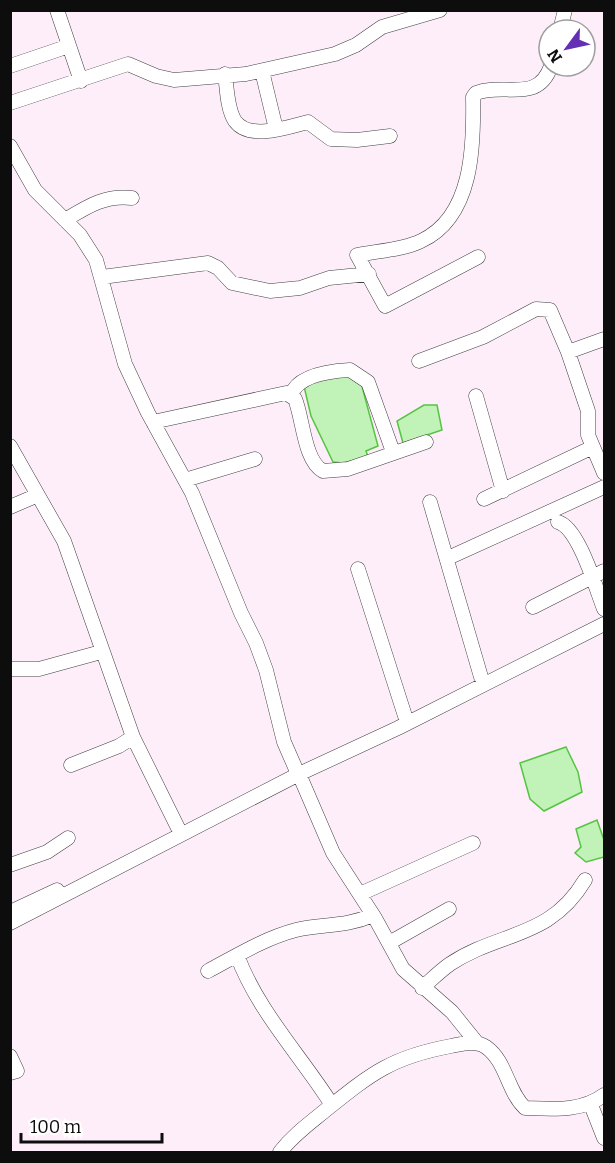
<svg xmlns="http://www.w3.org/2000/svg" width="615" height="1163" font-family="Bitter,serif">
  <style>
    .water { fill: #c1f2b7; stroke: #56c443; stroke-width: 1.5 }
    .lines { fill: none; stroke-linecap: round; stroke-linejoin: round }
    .minor-casing { stroke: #404040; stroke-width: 15 }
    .minor { stroke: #fff; stroke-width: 14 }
  </style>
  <rect width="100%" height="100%" fill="#feeefa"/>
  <!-- water -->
  <path class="water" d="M357,368L378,446L366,451L368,457L343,463L333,462L311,416L303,382Z
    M424,405H437L442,430L403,443L397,421Z
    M566,747L578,772L582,792L544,811L530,799L520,763Z
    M597,820L604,840V857L586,862L575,853L581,847L576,829Z"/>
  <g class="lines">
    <defs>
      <path id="minor" d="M57,10L81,81
        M560,30L565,10
        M10,66L69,46
        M262,71L276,129
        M225,74C227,88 227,109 235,121C249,141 289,127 308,122L331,139L357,140L390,136
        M10,103L128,64L156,76L174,80L246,74L335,54L356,45L382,27L440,10
        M10,146L35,190L80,235L96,260L125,364L148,413L192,493L241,613L256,643L266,670L284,742L298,774
        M65,220C88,206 105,195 132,198
        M478,257L385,306L357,255C377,251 403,250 421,241C473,217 474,146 473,97L476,93C504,82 538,104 551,66
        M102,277L208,263L218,268L232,283L270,291L300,288L329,278L369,274
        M568,352L604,339
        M419,361L483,337L536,309L550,310L568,352L588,411V435L604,473
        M291,395C298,375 331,371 350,370L368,382L393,452
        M476,396L503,491
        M153,422L286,393L295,399C303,418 304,461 323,471L348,469L426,442
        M10,446L64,541L133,737L119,746L71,765
        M185,480L255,459
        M484,499L593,447
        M430,502L481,677
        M10,507L38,495
        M558,522C579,528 596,589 604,609
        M448,558L604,487
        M358,569L405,716
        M533,607L604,571
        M10,669H39L101,652
        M133,737L178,828
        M299,774L333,853L375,918L403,969L452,1012L477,1043
        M10,865L47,852L68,838
        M360,894L473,843
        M10,912L57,890
        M10,923L299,774L398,728L604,624
        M389,943L449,909
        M237,955C257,1010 301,1056 332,1105
        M208,971C236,956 265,938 296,930C325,923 343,928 373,915
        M422,988C431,980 440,971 450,964C500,931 550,939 585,880
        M10,1056L17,1071L10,1073
        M591,1105L604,1138
        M280,1152C293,1135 310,1123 327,1109C372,1073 392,1057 451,1046C462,1044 476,1040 486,1047C507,1062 507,1091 525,1108C553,1109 581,1112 604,1095"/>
    </defs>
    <!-- minor casing -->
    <use href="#minor" class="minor-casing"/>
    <!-- minor -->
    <use href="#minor" class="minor"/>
  </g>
  <!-- border -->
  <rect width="615" height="1163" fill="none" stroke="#0d0d0d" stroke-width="24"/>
  <!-- north arrow -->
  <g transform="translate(567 48) rotate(237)"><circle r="28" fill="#ffffff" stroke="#9e9e9e" stroke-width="1.5"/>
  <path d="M0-4.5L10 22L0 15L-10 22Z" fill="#652fb3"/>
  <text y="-9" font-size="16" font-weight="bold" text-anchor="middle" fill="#0d0d0d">N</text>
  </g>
  <!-- scale -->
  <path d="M21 1133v9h141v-9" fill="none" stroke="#0d0d0d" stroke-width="3"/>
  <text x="30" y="1133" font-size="18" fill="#0d0d0d" stroke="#ffffff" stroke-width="4.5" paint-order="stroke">100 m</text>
</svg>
